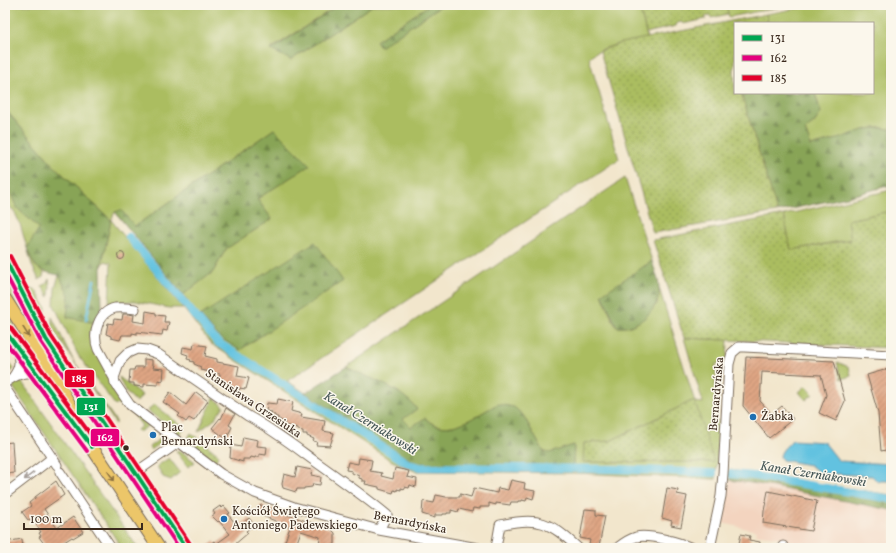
<svg xmlns="http://www.w3.org/2000/svg" width="896" height="553" font-family="Vollkorn,serif">
  <style>
    .built { fill: #f3d4bf }
    .grass { fill: #abbd60; stroke: #73743f; fill-rule: evenodd }
    .forest { fill: url(#forest-firs); stroke: #62673a }
    .park { fill: url(#park-crowns); stroke: #73743f }
    .garden { fill: url(#garden-dots); stroke: #73743f }
    .water { fill: #62c2e0; stroke: #4e767f }
    .lines { fill: none; stroke-linecap: round; stroke-linejoin: round }
    .stream { stroke: #62c2e0; stroke-width: 2.5 }
    .canal { stroke: #62c2e0; stroke-width: 8 }
    .building { fill: url(#building-hatch) }
    .minor-casing { stroke: #7b6c5b; stroke-width: 11 }
    .major-casing { stroke: #7b6c5b; stroke-width: 14 }
    .minor { stroke: #fff; stroke-width: 9 }
    .major { stroke: #ecc669; stroke-width: 12 }
    .bus-1-casing { stroke: #fbf7ec; stroke-width: 7 }
    .bus-2-casing { stroke: #fbf7ec; stroke-width: 7 }
    .bus-3-casing { stroke: #fbf7ec; stroke-width: 7 }
    .bus-1 { stroke: #00a651; stroke-width: 4 }
    .bus-2 { stroke: #e5007d; stroke-width: 4 }
    .bus-3 { stroke: #e4002b; stroke-width: 4 }
    .oneway { stroke: #8b7040 }
    .oneway2 { stroke: #a79f9a }
    .poi-dot { fill: #1f6fb2; stroke: #fbf7ec; stroke-width: 1.5 }
    .bus-dot { fill: #3b2a1e; stroke: #fbf7ec; stroke-width: 1.5 }
    .labels { text-anchor: middle; dominant-baseline: central; stroke-width: 3; stroke-linejoin: round; paint-order: stroke }
    .street-label { font-size: 12px; fill: #3b2a1e; stroke: #fbf7ec }
    .poi-label { font-size: 12px; fill: #3b2a1e; stroke: #fbf7ec; text-anchor: start }
    .water-label { font-size: 13px; font-style: italic; fill: #475858; stroke: #fbf7ec }
    .line-badge { stroke: #fbf7ec; stroke-width: 1.5 }
    .badge-label { font-size: 11px; text-anchor: middle; font-weight: bold; fill: #fff }
  </style>
  <defs>
    <pattern id="forest-firs" width="22" height="20" patternUnits="userSpaceOnUse"><rect width="22" height="20" fill="#88a456"/><path d="M5 1l3.5 6h-7zM16 11l3.5 6h-7z" fill="#708647"/></pattern>
    <pattern id="park-crowns" width="20" height="18" patternUnits="userSpaceOnUse"><rect width="20" height="18" fill="#abbd60"/><path d="M2 6a3 3 0 1 1 6 0M12 15a3 3 0 1 1 6 0" fill="none" stroke="#8c9a4f"/></pattern>
    <pattern id="garden-dots" width="8" height="8" patternUnits="userSpaceOnUse"><rect width="8" height="8" fill="#abbd60"/><path d="M2 2h.1M6 6h.1" fill="none" stroke="#8c9a4f" stroke-width="1.8" stroke-linecap="round"/></pattern>
    <pattern id="building-hatch" width="6" height="6" patternUnits="userSpaceOnUse"><rect width="6" height="6" fill="#dfa684"/><path d="M-1 1l2-2M0 6l6-6M5 7l2-2" fill="none" stroke="#b6876b"/></pattern>
  </defs>
  <rect width="100%" height="100%" fill="#fbf7ec"/>
  <filter id="ink" filterUnits="userSpaceOnUse"><feTurbulence type="fractalNoise" baseFrequency=".025" numOctaves="2"/><feDisplacementMap in="SourceGraphic" scale="8" xChannelSelector="R" yChannelSelector="G"/><feConvolveMatrix kernelMatrix="1 2 1 2 8 2 1 2 1" color-interpolation-filters="sRGB"/></filter>
  <filter id="wash" filterUnits="userSpaceOnUse"><feTurbulence type="fractalNoise" baseFrequency=".012" numOctaves="4" result="noise"/><feDisplacementMap in="SourceGraphic" scale="16" xChannelSelector="R" yChannelSelector="G"/><feGaussianBlur stdDeviation="0.9" result="paint"/><feColorMatrix in="noise" values="0 0 0 0 0 0 0 0 0 0 0 0 0 0 0 0 0 1.4 0 .05"/><feComposite in="paint" operator="in"/></filter>
  <g filter="url(#wash)">
    <rect width="100%" height="100%" fill="#f2e6cc"/>
    <!-- built -->
    <path class="built" d="M730,480L758,484L891,510V548H814L787,543V539L756,534L757,531L722,523Z"/>
    <!-- grass -->
    <path class="grass" d="M11,5H338L271,49L291,60L373,5H429L376,41L380,46L442,5H639L647,38C633,41 596,47 589,58L619,159L287,381L397,453L419,464L573,466L574,445L549,454L543,451L523,415L498,404C478,414 458,432 435,425C431,424 428,420 425,418L411,427L403,419L399,392L346,367L625,178L652,261L602,295L616,327H628L640,321L657,304L659,288L695,402L703,403L684,338L728,340L727,362L716,364L714,420L719,421L716,479L574,473L415,471L392,461L211,344L183,308H169L135,301L109,303L111,263L105,261L101,268L111,220L54,166L5,109V13ZM274,129L310,165L257,199L272,219L226,249L213,272L183,295L188,301L183,308L111,220L115,212L135,226ZM692,401L695,402L713,462H584V443L610,441Z
      M726,5H792L729,17Z
      M815,5H891V130C873,123 856,134 839,139C829,141 820,143 811,146L805,130L814,123L821,113L815,93H873V23H768L766,14Z
      M5,181L17,208L39,228L34,265L44,272L43,277L39,280L32,265L20,224L16,215L5,199Z
      M891,190V211L848,220L852,239L791,250L784,215Z
      M59,275L69,295L67,317L95,323L89,333L109,373L110,381L125,403L121,405L119,404L115,405L78,355L54,305L55,288Z
      M5,276L23,314L47,354L5,290Z
      M49,279L50,286L49,297L42,286L47,283Z
      M27,288L35,289L46,308L45,319Z
      M5,309L44,373L5,319Z
      M52,317L73,360L116,421V424L55,333L52,324Z
      M5,357L14,369L6,376L5,375Z
      M119,377L142,395L137,402C129,396 122,388 119,377Z
      M19,378L138,548H122L11,384Z
      M214,398L224,406L214,420L198,432Z
      M154,404L184,428L180,433H177L148,411Z
      M134,412L151,424L139,432L137,430L142,426L133,413Z
      M165,435L168,438L151,450L149,447Z
      M176,451H181L195,462L188,467Z
      M169,458L180,472L171,480L163,477L157,466Z"/>
    <!-- forest -->
    <path class="forest" d="M338,5H373L291,60L271,50Z
      M429,5H442L380,47L376,41Z
      M741,93H815L821,113L814,123L805,130L811,146C821,143 831,141 841,138C860,131 869,126 890,129L891,130V185L847,197L777,212Z
      M5,109L54,166L111,220L101,268L102,308L95,323L67,317L69,295L59,275C37,271 35,268 27,248L39,228L17,208L5,181Z
      M274,129L310,165L257,199L272,219L226,249L213,272L183,295L115,212L121,210L135,226Z
      M315,242L343,281L240,350L219,337L200,316Z
      M652,261C654,269 659,279 659,288C661,309 637,330 617,327L602,294Z
      M346,367C369,378 401,388 417,409L403,419L411,427L425,418C447,440 476,415 498,404L514,407L523,415L543,451L549,453L574,445L573,466L419,464L397,453L305,393Z
      M730,470L891,495V510L758,484L730,480Z"/>
    <!-- park -->
    <path class="park" d="M837,362L849,367L851,376L841,379Z
      M806,386L813,394L806,400L799,392Z"/>
    <!-- garden -->
    <path class="garden" d="M639,5H726L728,14L711,18L709,16L705,17L706,19L683,24L682,22L677,23L676,26L646,33Z
      M766,14L768,23H735V68L734,69L735,93H741L777,212L653,233L600,51L621,43Z
      M891,211V348L684,338L653,240L784,215L791,250L851,240L848,220Z
      M692,401L695,402L714,462H583L584,443L610,441Z
      M191,433L219,455L214,463L186,442Z"/>
    <!-- water -->
    <path class="water" d="M792,440L824,442L839,461L891,464V481H881L878,482L872,476L820,473L810,465L782,460L780,456C782,448 788,446 792,440Z"/>
    <g class="lines">
      <!-- stream -->
      <path class="stream" d="M86,320L94,280"/>
      <!-- canal -->
      <path class="canal" d="M129,237L217,342L409,464L420,467L615,469L713,473
        M731,474L754,476L891,499"/>
    </g>
    <g id="blocks">
      <!-- building -->
      <path class="building" d="M117.5 256a3.5 3.5 0 1 1 7 0a3.5 3.5 0 1 1-7 0Z
        M146,311L156,313V315L165,316L164,322H169L167,331L163,330L162,335L137,332V334L132,333V335H122L120,340L111,338V336L106,334L108,323L113,324L114,319L122,320L123,314H129L134,315L133,321L145,323Z
        M194,344L207,346L205,356L217,359V362L239,366L237,376L249,378L246,389L239,388V391L232,389L233,386L222,381L223,379H219L220,374L200,370L201,367L194,364V362L190,361L191,360L187,359L188,355L182,353L183,347L193,349Z
        M746,357L834,361L845,401L836,421L819,413L826,395L821,375L762,372L760,401L772,414L782,406L793,419L769,438L743,406Z
        M144,359L152,360V365H154L153,368L164,369L163,381L158,380V385L144,384V387L134,386V383H129L130,370H134L135,367H144Z
        M891,368V384L887,385L891,400V449L881,451L878,413L867,375Z
        M170,392L186,405L196,392L208,401L194,421L189,418L186,422L178,416L180,414L163,402Z
        M278,399L293,402L291,411L302,414L301,417L325,421L323,431L334,433L330,446L316,445L317,442L313,441L314,439L307,436V434H303V431L298,430V428L284,425L285,422L278,419V417H275V415L271,414L272,412L266,411L267,403L277,404Z
        M226,408L235,414L229,425L232,427L226,439L212,428L220,418L221,419Z
        M243,437L258,440L257,446L267,447L266,455L259,454V457H255V458L251,457L250,459H243V462L230,458L231,445L241,447Z
        M12,442L14,473L5,474V443Z
        M359,458L372,460L370,471L382,473L381,476L393,479L395,468L409,471L407,477L417,479L416,487L410,485L409,488L405,487V489L401,488V490L397,489V491L394,490L393,493L379,489V487L365,484L366,481H362V479L359,478V476L352,473V471L346,470L348,462L358,464Z
        M297,467L312,470L311,475L321,477L320,485L313,484L312,487L304,488V489H297L296,492L283,488L282,484L284,474L295,477Z
        M511,480L525,483L524,489L535,491L533,499L527,497L526,501L522,500V501H518V502H511L510,505L496,503V505L489,503V507H480V509L473,508L472,512L459,509L458,512L451,510V513H447V514H443V515H435V518L422,514L423,501L434,503L436,495L446,497H460V494L471,497L474,488L497,493L498,488L508,490Z
        M56,481L64,495L44,509L57,528L73,517L83,532L73,538L72,537L55,548H49L46,544L45,545L39,537L41,536L39,533L41,532L33,520L31,521L30,519L28,520L22,512L31,506L29,503L35,498V497Z
        M667,488L678,490L677,494L687,496L681,527L671,525L672,521L662,518Z
        M768,491L817,501L811,531L763,523L764,511Z
        M261,505L294,517L331,529L335,533V544L330,548H319L320,537L301,531L295,548H287L284,544L290,527L263,516L258,510Z
        M220,506L222,508L224,506L230,513L228,514L238,527L249,518L254,525L246,531L248,533L234,545L232,543L226,548H205L214,541L216,544L230,534L219,521L218,522L212,516L215,514L213,511Z
        M585,509L596,510V515L605,516L599,547L589,545L590,540L580,538Z
        M741,534L750,536L749,540L760,542L759,548H738Z
        M22,539L23,548H5V542Z"/>
    </g>
  </g>
  <g filter="url(#ink)">
    <use href="#blocks" fill-opacity="0" stroke="#7b6c5b" stroke-width="1"/>
    <g class="lines">
      <defs>
        <path id="minor" d="M13,377C21,367 20,360 16,349
          M114,378L98,349C92,334 98,312 115,308C122,307 128,308 135,309
          M5,383C15,375 25,370 38,375
          M5,388L57,465
          M60,472L111,548
          M135,473L179,442
          M5,494L52,458
          M379,530L387,515C364,496 340,479 316,462C294,446 272,429 248,416L158,354L147,350L137,349L128,353L120,361L114,378L115,383L130,405L221,474L255,493L294,507L368,527L379,530L478,548
          M496,548L500,525C539,516 550,522 578,548
          M617,548C622,544 629,539 636,537C649,534 679,542 692,548
          M710,548L721,496L723,474L729,364L732,353L739,347H744L891,355
          M783,548V546"/>
        <path id="major" d="M5,259L28,306L46,339L186,548
          M5,299L51,371L73,411
          M5,331L89,443L159,548"/>
      </defs>
      <!-- minor casing -->
      <use href="#minor" class="minor-casing"/>
      <!-- major casing -->
      <use href="#major" class="major-casing"/>
      <!-- minor -->
      <use href="#minor" class="minor"/>
      <!-- major -->
      <use href="#major" class="major"/>
      <defs>
        <path id="bus-1" d="M5,259L46,339L186,548
          M5,331L92,447"/>
        <path id="bus-2" d="M5,273L41,342L179,548
          M5,341L87,451"/>
        <path id="bus-3" d="M10,256L51,336L191,545
          M10,327L97,443"/>
      </defs>
      <!-- bus-1 casing -->
      <use href="#bus-1" class="bus-1-casing"/>
      <!-- bus-2 casing -->
      <use href="#bus-2" class="bus-2-casing"/>
      <!-- bus-3 casing -->
      <use href="#bus-3" class="bus-3-casing"/>
      <!-- bus-1 -->
      <use href="#bus-1" class="bus-1"/>
      <!-- bus-2 -->
      <use href="#bus-2" class="bus-2"/>
      <!-- bus-3 -->
      <use href="#bus-3" class="bus-3"/>
    </g>
    <!-- one-way arrows -->
    <defs><path id="oneway-shaft" d="M-6 0H5M1.5-3L5.5 0L1.5 3" fill="none" stroke-width="1.6" stroke-linecap="round" stroke-linejoin="round"/></defs>
    <g class="oneway">
      <use href="#oneway-shaft" transform="translate(26 332) rotate(58)"/>
      <use href="#oneway-shaft" transform="translate(111 476) rotate(56)"/>
    </g>
    <use class="oneway2" href="#oneway-shaft" transform="translate(29 476) rotate(142)"/>
  </g>
  <!-- markers -->
  <g class="poi-dot">
    <circle cx="753" cy="417" r="4"/>
    <circle cx="153" cy="435" r="4"/>
    <circle cx="224" cy="519" r="4"/>
  </g>
  <circle class="bus-dot" cx="126" cy="448" r="3.5"/>
  <g class="labels">
    <!-- street labels -->
    <g class="street-label">
      <text transform="translate(717 394) rotate(-85)">Bernardyńska</text>
      <text transform="translate(253 404) rotate(34)">Stanisława Grzesiuka</text>
      <text transform="translate(410 523) rotate(11)">Bernardyńska</text>
    </g>
    <!-- poi labels -->
    <g class="poi-label">
      <text x="761" y="417">Żabka</text>
      <text x="161" y="428">Plac<tspan x="161" dy="14">Bernardyński</tspan></text>
      <text x="232" y="512">Kościół Świętego<tspan x="232" dy="14">Antoniego Padewskiego</tspan></text>
    </g>
    <!-- water labels -->
    <g class="water-label">
      <text transform="translate(370 424) rotate(32)">Kanał Czerniakowski</text>
      <text transform="translate(813 475) rotate(9)">Kanał Czerniakowski</text>
    </g>
  </g>
  <g class="line-badge">
    <rect x="64" y="369" width="31" height="19" rx="4" fill="#e4002b"/>
    <rect x="76" y="397" width="30" height="19" rx="4" fill="#00a651"/>
    <rect x="90" y="428" width="30" height="19" rx="4" fill="#e5007d"/>
  </g>
  <g class="badge-label">
    <text x="79" y="382">185</text>
    <text x="91" y="410">131</text>
    <text x="105" y="441">162</text>
  </g>
  <!-- margin -->
  <rect width="896" height="553" fill="none" stroke="#fbf7ec" stroke-width="20"/>
  <!-- legend -->
  <rect x="734" y="22" width="140" height="72" fill="#fbf7ec" stroke="#aea59a"/>
  <rect x="742" y="35" width="20" height="6" fill="#00a651" stroke="#aea59a"/>
  <text x="770" y="42" font-size="12" fill="#3b2a1e">131</text>
  <rect x="742" y="55" width="20" height="6" fill="#e5007d" stroke="#aea59a"/>
  <text x="770" y="62" font-size="12" fill="#3b2a1e">162</text>
  <rect x="742" y="75" width="20" height="6" fill="#e4002b" stroke="#aea59a"/>
  <text x="770" y="82" font-size="12" fill="#3b2a1e">185</text>
  <!-- scale -->
  <path d="M24 523v6h118v-6" fill="none" stroke="#3b2a1e" stroke-width="2"/>
  <text x="30" y="523" font-size="12" fill="#3b2a1e" stroke="#fbf7ec" stroke-width="3" paint-order="stroke">100 m</text>
</svg>
